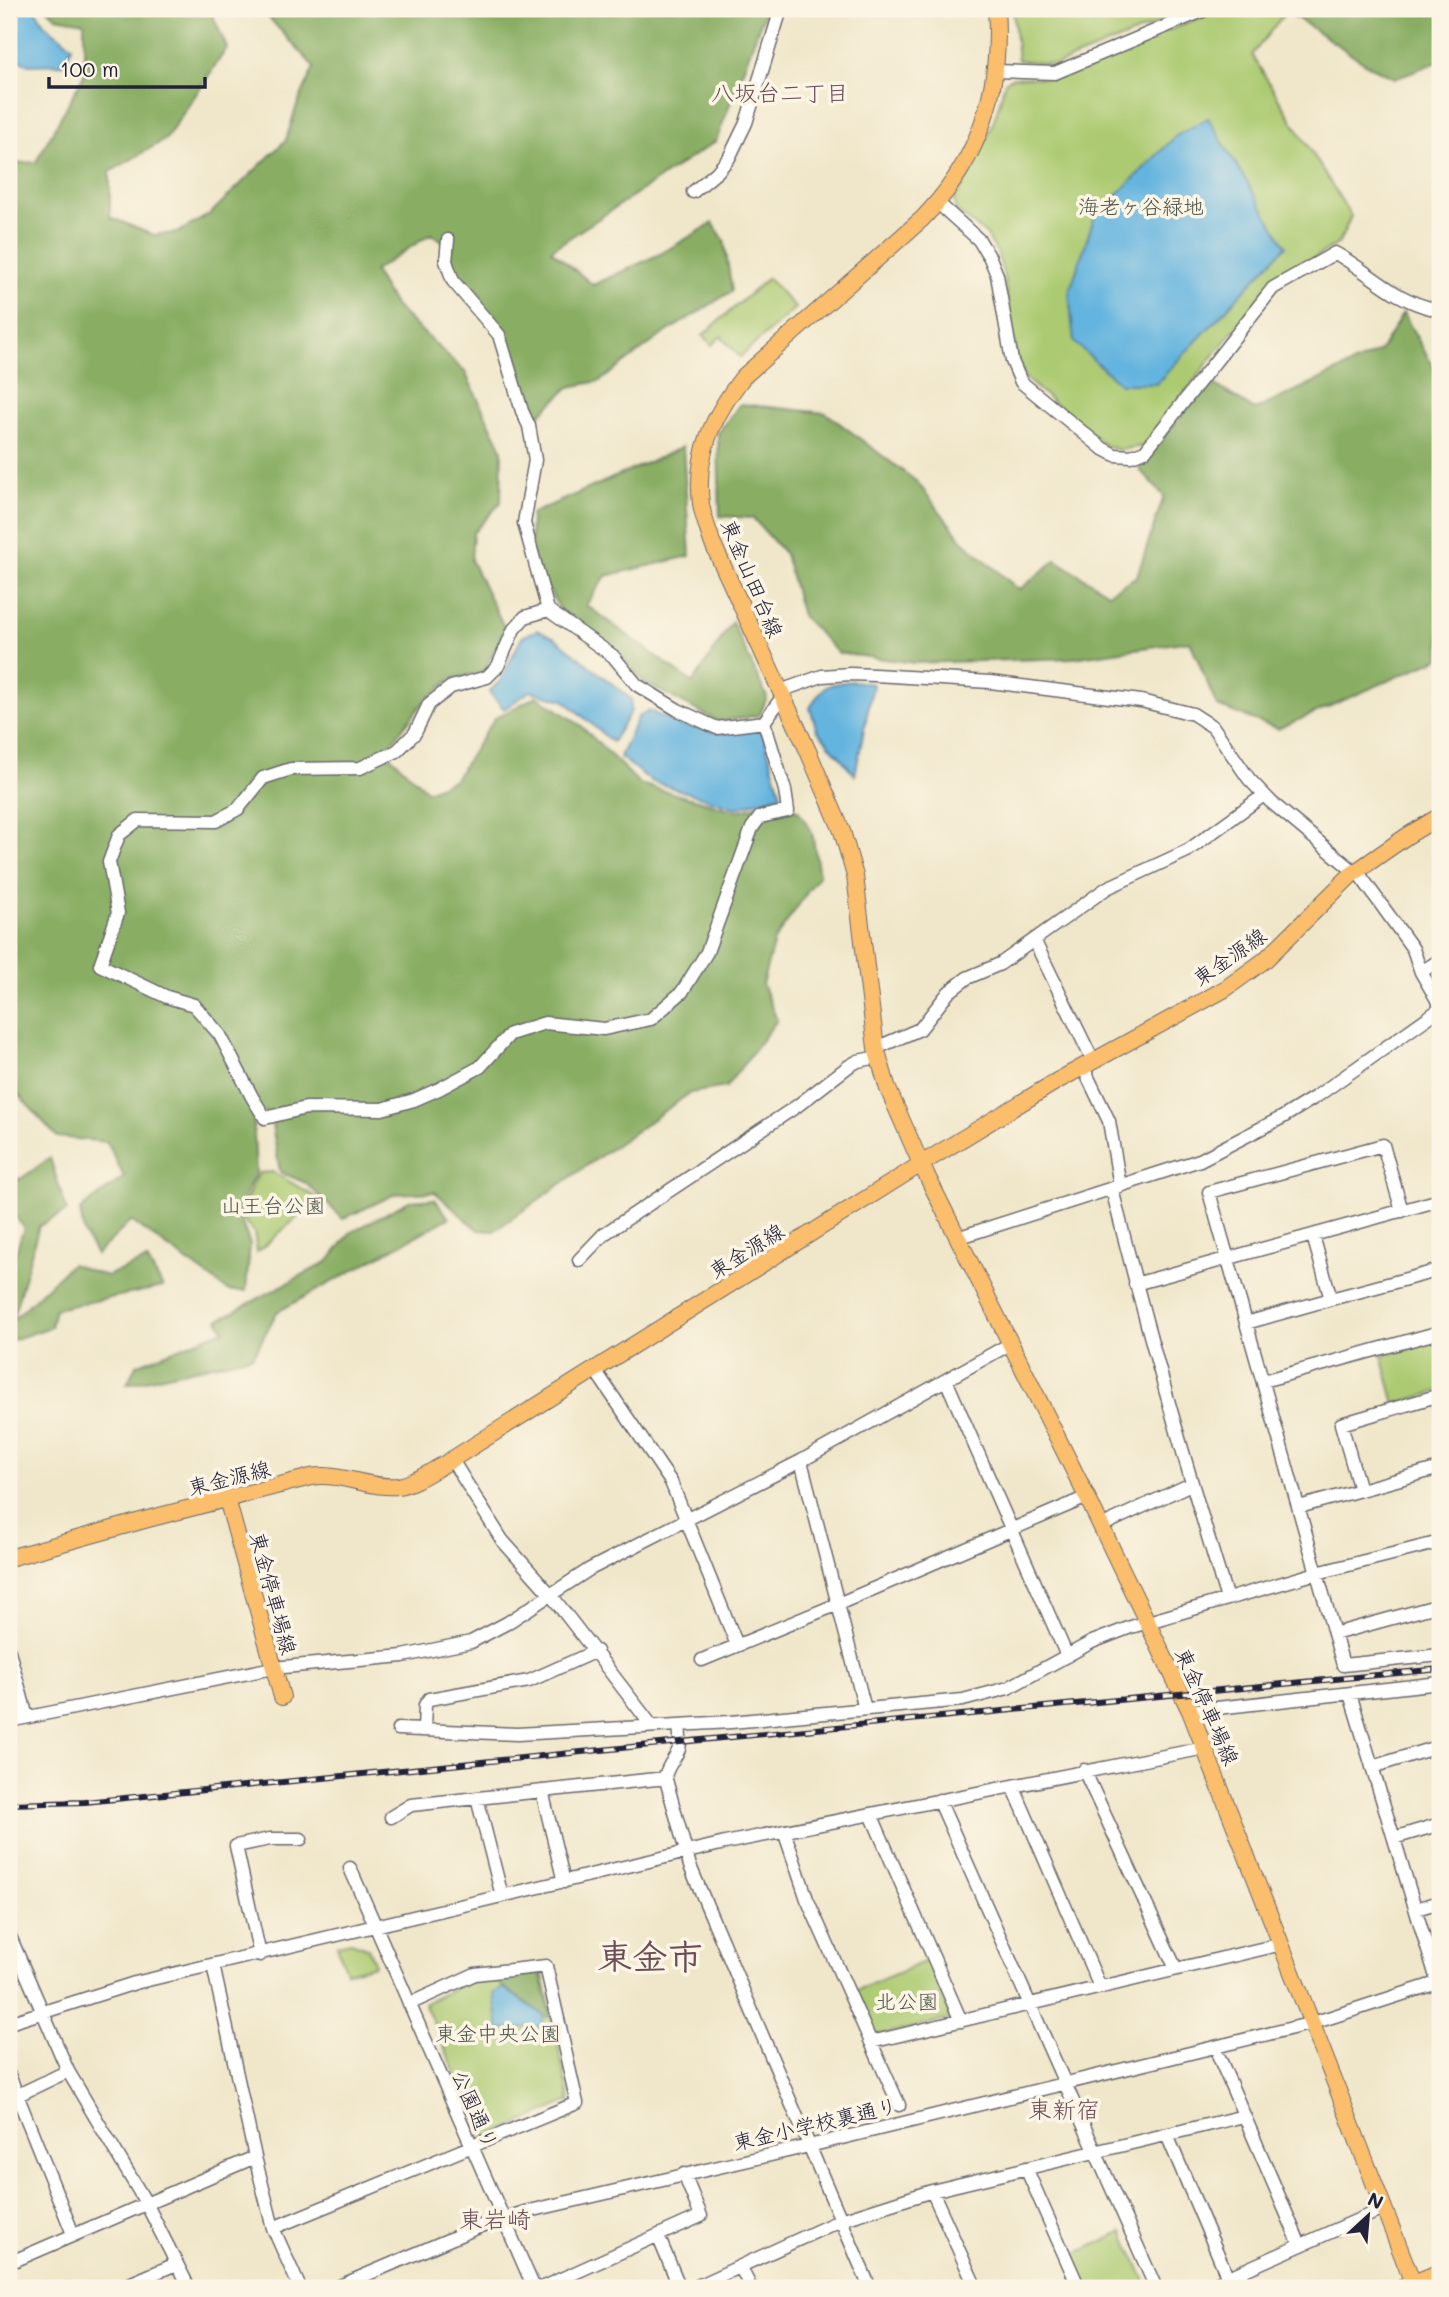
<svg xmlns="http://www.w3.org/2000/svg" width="1449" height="2297" font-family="Mali,'Klee One',sans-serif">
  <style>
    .green { fill: #acca71; stroke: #677656; stroke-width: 2 }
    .forest { fill: #89ae63; stroke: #56684f; stroke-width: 2 }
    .water { fill: #64b4df; stroke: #436b8d; stroke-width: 2 }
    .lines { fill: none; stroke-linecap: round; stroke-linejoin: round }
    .minor-casing { stroke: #6a676d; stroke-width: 15 }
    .major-casing { stroke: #6a676d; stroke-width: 18 }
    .highway-casing { stroke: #6a676d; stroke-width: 20 }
    .minor { stroke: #fff; stroke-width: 12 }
    .major { stroke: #fabe6d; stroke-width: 16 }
    .highway { stroke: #fabe6d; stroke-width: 18 }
    .rail-casing { stroke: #22223b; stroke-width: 6 }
    .rail { stroke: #fcf5e5; stroke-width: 3.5; stroke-dasharray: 10; stroke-linecap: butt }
    .labels { text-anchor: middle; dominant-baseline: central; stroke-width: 7; stroke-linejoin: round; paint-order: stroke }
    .park-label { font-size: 21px; fill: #4b544b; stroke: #fcf5e5 }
    .street-label { font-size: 21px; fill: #22223b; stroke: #fcf5e5 }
    .neighbourhood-label { font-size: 23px; fill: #6c4d58; stroke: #fcf5e5 }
    .quarter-label { font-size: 24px; fill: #6c4d58; stroke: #fcf5e5 }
    .town-label { font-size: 35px; font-weight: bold; fill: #6c4d58; stroke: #fcf5e5 }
  </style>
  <rect width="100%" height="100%" fill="#fcf5e5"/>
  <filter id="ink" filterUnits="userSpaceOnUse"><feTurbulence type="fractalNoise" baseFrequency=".0143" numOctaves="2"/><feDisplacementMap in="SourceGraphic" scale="14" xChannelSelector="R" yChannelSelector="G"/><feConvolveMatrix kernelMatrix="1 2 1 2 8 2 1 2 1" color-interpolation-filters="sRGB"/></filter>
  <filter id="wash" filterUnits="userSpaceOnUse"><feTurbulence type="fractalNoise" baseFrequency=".00686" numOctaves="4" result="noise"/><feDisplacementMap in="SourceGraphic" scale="28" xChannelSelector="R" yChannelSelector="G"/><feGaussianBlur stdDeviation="1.57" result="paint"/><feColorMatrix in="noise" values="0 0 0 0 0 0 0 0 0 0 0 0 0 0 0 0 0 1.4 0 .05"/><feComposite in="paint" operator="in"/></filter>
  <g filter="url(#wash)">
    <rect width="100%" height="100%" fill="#f0e7ca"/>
    <!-- green -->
    <path class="green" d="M1013,9H1194L1056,65L1018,60Z
      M1220,9H1288L1252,55L1351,216L1339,243L1268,286L1143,446L1119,450L1106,446L1026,379L1017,360L1004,277L998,254L986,234L956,211L954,200C979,159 994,129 1005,82L1013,77L1055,78Z
      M768,278L795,308L740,357L721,336L712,345L703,335Z
      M273,1172L319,1199L257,1252L254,1232L239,1214L259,1173Z
      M1440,1340V1391L1395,1404L1382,1356Z
      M351,1942L368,1948L375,1965L346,1972L337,1945Z
      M928,1960L951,2019L874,2036L855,1991Z
      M542,1970L570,2101L486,2138L424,2003L477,1978Z
      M1123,2232L1148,2288H1085L1071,2256Z"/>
    <!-- forest -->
    <path class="forest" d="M48,9H213L212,14L227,48L166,139L110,172V217L153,235L177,233L210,214L286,140L296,108L314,67L261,9H766L716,141L551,250L593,285L660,254L713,223L724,240L732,291L662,335L600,381L569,387L535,419L501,327L458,280L452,263L451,246L431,234L374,271L394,305L465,372L502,449L501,502L473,533L471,560L505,629L484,671L450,680L424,702L385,751L427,791L455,779L495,718L537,696L580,725L640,784L736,811L763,805L798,810L812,832L819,875L774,941L762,984L777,1020L726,1087L690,1093L494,1231L478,1230L435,1192L395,1194L343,1219L306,1183L280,1172L270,1112L253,1113L256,1173L237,1211L250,1244L246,1291H229L131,1221L96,1255L84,1234L80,1210L124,1177L107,1142L57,1137L15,1091L9,1093V164L36,162L84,75V22L56,17Z
      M1283,9H1440V61L1395,78L1373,68Z
      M1403,313L1440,379V658L1278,729L1217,706L1190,641L1073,658L915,663L838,653L802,616L785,554L753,518L720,516L718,433L740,404L826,413L917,482L963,541L1019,590L1056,560L1108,593L1137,576L1164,496L1139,469L1209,381L1255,410L1380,351Z
      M683,447L690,556L606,576L586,605L693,683L732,622L767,697L760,715L719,722L643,682L620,654L560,609L530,560L531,514Z
      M50,1158L67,1211L39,1226L12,1321L71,1264L106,1276L147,1260L163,1287L55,1309L51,1327L9,1341V1272L24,1228L9,1208V1169L19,1180Z
      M435,1199L449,1218L277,1312L253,1356L127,1384L136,1365L224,1330L218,1320L329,1261L350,1233L409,1201Z
      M540,1972L551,2017H547L495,1981L497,1977Z"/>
    <!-- water -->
    <path class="water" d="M9,9H35L44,24L72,46L65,64L29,65L9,56Z
      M1208,118L1286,246L1156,384H1120L1074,342L1069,293L1094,218L1176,136Z
      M537,630L554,637L631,699V711L612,742L564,700L530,691L504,709L489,692L500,681L522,637Z
      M853,681L873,684L855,775L817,730L810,708C822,685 829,683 853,681Z
      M649,711L680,725L718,733L761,727L781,795L736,808L651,781L620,757L638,717Z
      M503,1988L544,2015L542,2026L499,2030L494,1993Z"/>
  </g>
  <g filter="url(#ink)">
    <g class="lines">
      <defs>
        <path id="minor" d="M996,71L1055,73L1207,9
          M693,192L717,172L729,158L746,123L781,9
          M938,203L979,240L990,258L997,275L1012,361L1021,382L1102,448L1115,455L1131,456L1145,451L1273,288L1335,253C1370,272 1393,300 1434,309L1440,302
          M448,240L446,261L453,281L499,335L522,411L529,426L535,460L524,523L548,610L613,656L637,685L678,710L717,728L764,722L783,696
          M548,610L525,617L514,629L498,666L487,677L451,687L429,704L415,733L397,751L360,768L291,769L263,778L238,809L216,821L138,820L119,835L109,862L118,913L100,965L167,997L194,1005L220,1035L252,1097L265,1118L306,1108L382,1109L414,1100L439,1089L480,1067L510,1034L545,1023L604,1029L651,1019L682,992L707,952L752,828L760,817L788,811L785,790L764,722
          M780,691L822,676L850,674L875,675L990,682L1141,701L1193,714L1213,727L1249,779L1271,802L1362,878L1413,949L1421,972L1440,1005
          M1034,940L1093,1061
          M1421,972L1440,960
          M876,1048L920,1029L949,992L967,978L1000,964L1107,888L1187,851L1264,795
          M1083,1067L1109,1121L1120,1186
          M1112,1189C1146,1327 1185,1463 1227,1599
          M1402,1211L1383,1145L1209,1192L1343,1665L1440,1655
          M957,1238L1200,1160L1283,1117L1317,1096L1440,1009
          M579,1260L604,1234L797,1106L849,1066L858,1061L878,1057
          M1135,1284L1440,1200
          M1331,1299L1440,1270
          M1246,1323L1331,1299L1313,1236
          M595,1370L671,1482L737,1645
          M946,1380L1067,1656
          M1263,1381L1440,1332
          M452,1460L502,1540L551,1595L652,1726
          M801,1461L865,1709
          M1360,1490L1341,1424L1440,1395
          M1299,1507L1440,1468
          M1101,1526L1191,1484
          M1334,1634L1440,1605
          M9,1651L27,1717
          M702,1660L838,1604L1087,1497
          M1350,1694L1440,1990
          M1190,1711L1440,1683
          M9,1721L273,1668L403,1656L471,1642L507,1623L590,1569L801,1461L1010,1344
          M679,1725C680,1733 681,1742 679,1749C675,1759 669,1763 665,1776L690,1866L870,2288
          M398,1729L517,1734L731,1722L963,1700L1008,1688L1092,1642L1131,1627L1317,1573L1440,1542
          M424,1730L425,1705L429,1699L529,1681L596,1651
          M1372,1767L1440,1746
          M1084,1770L1176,1969
          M1013,1786L1100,1987
          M542,1791L564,1882
          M477,1798L502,1896
          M939,1800L1156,2288
          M871,1814L961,2021
          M391,1817L411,1805L666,1778
          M784,1831L807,1899L899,2105
          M1394,1838L1440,1824
          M350,1868L534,2288
          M1416,1909L1440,1902
          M9,1934L68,2071L146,2203L189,2288
          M260,1955L236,1846L270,1839H301
          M213,1965L255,2157L273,2228L300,2288
          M9,2023L135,1983L725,1843L1205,1748
          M871,2042L1282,1944
          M1219,2057L1300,2245
          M9,2075L73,2234
          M18,2095L68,2071
          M1167,2135L1228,2278
          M1026,2168L1079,2288
          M932,2191L976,2288
          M273,2228L577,2103L546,1966L475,1974L409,2004
          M658,2236L680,2288
          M9,2263L255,2157
          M741,2268L751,2288
          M120,2288L176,2264
          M335,2288L481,2226L525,2212L809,2146L1313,2023L1440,1982
          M541,2288L701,2216L684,2174
          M693,2288L841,2220L932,2191L1244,2116
          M1204,2288L1385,2208"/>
        <path id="major" d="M996,9C1002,89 979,161 922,219L743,377C713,416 695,453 701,504C703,517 708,529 712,542L808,751L842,831L855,876L876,1048L888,1089L921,1164L1087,1497L1190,1711L1415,2288
          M227,1499L282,1697
          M9,1558L148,1519L311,1477C341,1472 369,1489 398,1486C413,1484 430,1472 443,1465L921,1164L1057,1081L1225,989L1265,960L1351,875L1407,836L1440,816"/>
        <path id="highway" d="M1404,2288L1440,2273"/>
      </defs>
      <!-- minor casing -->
      <use href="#minor" class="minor-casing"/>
      <!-- major casing -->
      <use href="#major" class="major-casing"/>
      <!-- highway casing -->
      <use href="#highway" class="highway-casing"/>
      <!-- minor -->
      <use href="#minor" class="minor"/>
      <!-- major -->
      <use href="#major" class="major"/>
      <!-- highway -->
      <use href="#highway" class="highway"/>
      <defs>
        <path id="rail" d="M9,1804L85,1802L680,1742L1440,1669"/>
      </defs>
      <!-- rail casing -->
      <use href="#rail" class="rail-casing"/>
      <!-- rail -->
      <use href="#rail" class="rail"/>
    </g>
  </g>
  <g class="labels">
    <!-- park labels -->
    <g class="park-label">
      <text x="1141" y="205">海老ヶ谷緑地</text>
      <text x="273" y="1204">山王台公園</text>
      <text x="907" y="2000">北公園</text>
      <text x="498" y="2032">東金中央公園</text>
    </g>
    <!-- street labels -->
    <g class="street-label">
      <text transform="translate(753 578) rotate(67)">東金山田台線</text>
      <text transform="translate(1229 956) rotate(-35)">東金源線</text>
      <text transform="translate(746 1250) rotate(-32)">東金源線</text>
      <text transform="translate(229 1477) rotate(-14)">東金源線</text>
      <text transform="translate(274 1593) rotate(75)">東金停車場線</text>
      <text transform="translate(1208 1706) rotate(66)">東金停車場線</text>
      <text transform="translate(476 2109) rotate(66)">公園通り</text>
      <text transform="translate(815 2123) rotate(-13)">東金小学校裏通り</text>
    </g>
    <!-- neighbourhood labels -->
    <g class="neighbourhood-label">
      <text x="780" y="92">八坂台二丁目</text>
    </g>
    <!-- quarter labels -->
    <g class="quarter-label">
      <text x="1064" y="2108">東新宿</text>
      <text x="495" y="2218">東岩崎</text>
    </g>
    <!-- town labels -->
    <g class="town-label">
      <text x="650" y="1955">東金市</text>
    </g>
  </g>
  <!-- margin -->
  <rect width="1449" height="2297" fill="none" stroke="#fcf5e5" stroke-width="35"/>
  <!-- north arrow -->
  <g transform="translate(1368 2216) rotate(26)" stroke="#fcf5e5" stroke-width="5" paint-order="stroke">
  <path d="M0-5L12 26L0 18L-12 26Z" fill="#22223b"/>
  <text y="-10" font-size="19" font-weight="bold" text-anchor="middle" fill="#22223b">N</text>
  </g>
  <!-- scale -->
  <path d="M49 77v10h156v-10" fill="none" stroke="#22223b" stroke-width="3.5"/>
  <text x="60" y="77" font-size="21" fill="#22223b" stroke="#fcf5e5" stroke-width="5" paint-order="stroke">100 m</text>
</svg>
